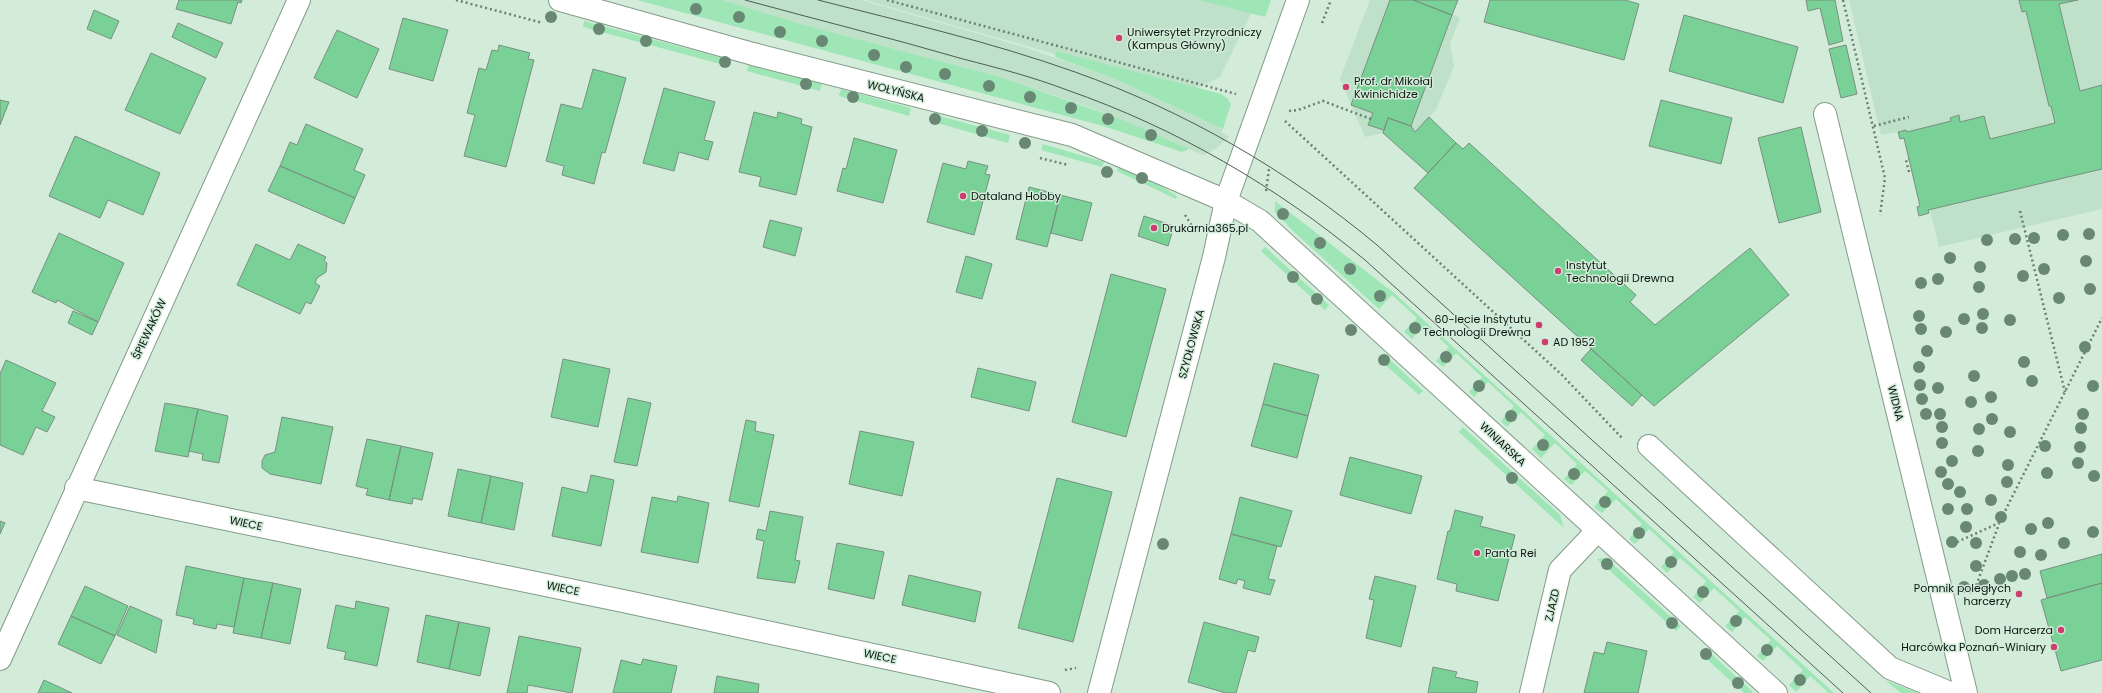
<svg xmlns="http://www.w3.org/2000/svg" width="2102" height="693" font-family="Poppins,sans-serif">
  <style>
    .built { fill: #bfe0c9 }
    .green { fill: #9ee6b5 }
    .building { fill: #7ad198; stroke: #78907f }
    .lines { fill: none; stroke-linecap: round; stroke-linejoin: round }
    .minor-casing { stroke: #829b89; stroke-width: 24 }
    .path { stroke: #6d7f72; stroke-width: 2.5; stroke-dasharray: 2 3; stroke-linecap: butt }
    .minor { stroke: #fff; stroke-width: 22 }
    .tram { stroke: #4e5d53; stroke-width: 1 }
    .tree { fill: #688874 }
    .poi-dot { fill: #cb3e6d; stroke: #d2ecd9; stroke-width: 1.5 }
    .labels { text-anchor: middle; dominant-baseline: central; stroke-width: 3; stroke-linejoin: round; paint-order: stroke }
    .poi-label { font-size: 11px; fill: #0c150f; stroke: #d2ecd9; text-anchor: start }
    .street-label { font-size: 11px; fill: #0c150f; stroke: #d2ecd9 }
  </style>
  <rect width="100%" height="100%" fill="#d2ecd9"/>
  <!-- built -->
  <path class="built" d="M723,0H861L1024,47L1115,79L1223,129L1221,132L1229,137L1217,148L1203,155L1089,107L1000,77L804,25Z
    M865,0H1258L1220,77L1188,92Z
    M1370,0H1458L1452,14L1460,18L1450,44L1454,66L1436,110L1415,131L1410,126L1387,119L1383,133L1365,137L1340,79Z
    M1849,0H2102V209L1939,247L1930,210L1929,213L1919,216L1917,207L1920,206L1904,138L1900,139L1898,132L1881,135Z"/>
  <!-- green -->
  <path class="green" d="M637,0H723L804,25L1000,77L1120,119L1189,149L1182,152L1103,126Z
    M1199,0H1271L1265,17Z
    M584,21L730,60L728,66L583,27Z
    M1056,51L1221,94L1228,99L1231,104L1223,129L1115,79L1055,57Z
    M749,64L822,84L820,91L747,71Z
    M841,89L911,108L909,116L839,96Z
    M932,114L1010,135L1008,143L930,121Z
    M1043,144L1104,162L1102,167L1041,150Z
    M1119,166L1153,181L1177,196L1176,199L1117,171Z
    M1275,201L1394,293L1834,693H1829L1810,676L1796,692L1789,685L1803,670L1777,646L1763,661L1757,656L1771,640L1745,617L1732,632L1725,626L1739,611L1714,588L1700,603L1693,597L1706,581L1680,558L1667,573L1661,567L1674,552L1649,529L1635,544L1629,539L1642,524L1616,499L1602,513L1594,507L1608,491L1585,471L1571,485L1564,479L1577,464L1555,443L1541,458L1532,449L1545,435L1521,412L1507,427L1501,421L1514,406L1488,382L1474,397L1469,392L1482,377L1456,353L1443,367L1436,361L1449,347L1425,325L1412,339L1404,332L1417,318L1392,295L1379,309L1292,230L1275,212Z
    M1265,247L1329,305L1325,310L1261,251Z
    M1385,355L1423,391L1419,395L1380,360Z
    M1463,427L1560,515L1564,528L1459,432Z
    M1604,558L1608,560L1681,626L1676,631L1597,559Z
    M1705,648L1753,692L1752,693H1744L1700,653Z
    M1885,680L1915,692L1917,693H1901Z"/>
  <!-- building -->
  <path class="building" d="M179,0H242L241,3L238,2L231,24L176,9Z
    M1390,0H1413L1452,15L1411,126L1388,118L1384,130L1368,125L1373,113L1351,105Z
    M1413,0H1458L1452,15Z
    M1490,0H1625L1639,4L1624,60L1484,22Z
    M1806,0H1835L1843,41L1829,45L1820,8L1808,11Z
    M2019,0H2078L2059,4L2080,91L2102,85V169L1928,210L1929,213L1919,216L1917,207L1920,206L1904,138L1900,139L1898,132L1906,130L1907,132L1951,121L1950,118L1959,115L1960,122L1984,116L1990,139L2055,123L2051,106H2049L2026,11L2022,12Z
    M94,10L119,21L111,39L87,29Z
    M1684,15L1798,47L1783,103L1669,71Z
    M403,18L448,30L433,81L389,69Z
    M178,23L223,43L216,58L172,37Z
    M337,30L379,49L357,98L314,78Z
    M499,45L530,53L528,59L534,60L506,167L464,156L475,115L467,113L479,68L486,70L492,50L498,51Z
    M1846,45L1857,94L1841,98L1829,49Z
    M151,53L206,78L180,134L125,110Z
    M593,69L626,78L605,153L602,152L594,184L562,175L564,166L546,161L561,104L582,109Z
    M664,88L715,102L704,140L713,142L708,160L679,152L674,171L643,163Z
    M0,100L9,102L0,125Z
    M1661,100L1732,118L1721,164L1649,146Z
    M754,112L777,118L778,112L802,119L801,124L812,127L796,195L759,186L761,177L739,172Z
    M1429,117L1456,143L1428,173L1383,133L1388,118L1411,126L1415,132Z
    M306,124L363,149L354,170L365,175L355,198L280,166L290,142L297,145Z
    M1801,127L1821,212L1779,223L1758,138Z
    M75,136L160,173L143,215L108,200L100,218L49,196Z
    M854,138L897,150L883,203L837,191L843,168L846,169Z
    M1456,143L1463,149L1469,143L1636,295L1630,302L1655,325L1750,248L1789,295L1654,406L1414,188Z
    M968,161L988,166L985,174L990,175L974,235L927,222L943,163L966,169Z
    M280,166L355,198L344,224L268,191Z
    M1029,187L1060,195L1047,247L1016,239Z
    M1060,195L1092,203L1082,241L1051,233Z
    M1144,216L1174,226L1168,246L1138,236Z
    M770,220L802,228L795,256L763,247Z
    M59,233L124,263L98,322L57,300L56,303L32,292Z
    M256,244L290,260L298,244L326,257L324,261L327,263L326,272L317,278L315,283L320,286L311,304L306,302L300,314L237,285Z
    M966,256L992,264L982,299L956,292Z
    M1111,274L1166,289L1126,437L1072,422Z
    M73,311L98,322L92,335L68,323Z
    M1591,349L1642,395L1632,406L1581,360Z
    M563,359L610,369L598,427L551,417Z
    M6,360L56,383L42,411L55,417L47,432L36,427L23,455L0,445V374Z
    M1274,363L1319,375L1308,416L1263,404Z
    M978,368L1036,382L1029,411L971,397Z
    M628,398L651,403L637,466L614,462Z
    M165,403L198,409L188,457L155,451Z
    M1263,404L1308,416L1297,458L1251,446Z
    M198,409L228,416L219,463L202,460L203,454L189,451Z
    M282,417L333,427L321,484L270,474L262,468V461L265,455L275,452Z
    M746,420L756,422L755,431L774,435L759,507L729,501Z
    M860,431L914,442L902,496L849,484Z
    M367,439L401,446L389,500L366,495L368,489L356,486Z
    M401,446L433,453L422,500L413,498L412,504L389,500Z
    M1350,457L1422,476L1411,514L1340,495Z
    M458,469L491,476L481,523L448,516Z
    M591,475L614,480L601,546L552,536L562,487L587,493Z
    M491,476L523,483L514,530L481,523Z
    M1057,478L1112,492L1073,642L1018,628Z
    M678,496L709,503L698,563L641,552L652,497L677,502Z
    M1240,497L1292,511L1281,547L1231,534Z
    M1455,510L1483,517L1480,526L1515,535L1498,601L1456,591L1457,584L1437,579L1448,531H1450Z
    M770,511L803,517L795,560L800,561L795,583L757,578L764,541L756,539L758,529L766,531Z
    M0,521L5,523L0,534Z
    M1231,534L1277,546L1268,579L1275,580L1270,595L1243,588L1245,581L1238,579L1236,584L1219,579Z
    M837,543L884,552L874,599L828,589Z
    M2102,554V583L2047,598L2040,571Z
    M186,566L244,578L234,627L217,624L216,629L193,624L194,619L176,615Z
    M909,575L981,592L975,622L902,605Z
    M1375,576L1416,586L1401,647L1366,638L1374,600L1369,599Z
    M244,578L273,583L261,638L233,633Z
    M273,583L301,589L290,644L261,638Z
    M2102,583V660L2061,671L2041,600Z
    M85,586L128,606L115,636L71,616Z
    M356,601L389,608L377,666L344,659L346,652L327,648L336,605L355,609Z
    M130,606L162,620L156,653L117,635Z
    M426,615L459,622L449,669L417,662Z
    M71,616L115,636L101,664L58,644Z
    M459,622L490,628L480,676L449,669Z
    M1204,622L1259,637L1255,652L1248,650L1236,693H1226L1188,682Z
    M519,636L581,648L572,693L528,685L527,693H507Z
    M1607,642L1647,651L1638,693H1584L1594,652L1604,654Z
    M643,659L677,666L671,693H613L621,660L641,665Z
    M1433,667L1457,672L1455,677L1478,682L1476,693H1428Z
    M717,676L759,684L758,693H714Z
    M44,680L72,693H38Z"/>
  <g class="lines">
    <defs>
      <path id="minor" d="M560,0L753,54L1072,135L1226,201L1260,221L1776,693
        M1825,114L1966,693
        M1649,446L1890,668L1950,693
        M76,488L623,601L1049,693
        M0,659L299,0
        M1099,693L1214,257L1226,201L1298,0
        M1531,693L1560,570L1597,531"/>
    </defs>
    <!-- minor casing -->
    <use href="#minor" class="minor-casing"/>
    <!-- path -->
    <path class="path" d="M456,0L543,23
      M887,0L1236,94
      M1843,0L1885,178L1880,215
      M1322,23L1331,0
      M1289,111L1298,110L1323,101L1371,119
      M1285,121L1562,375L1622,438
      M1874,126L1909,117
      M1040,158L1068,165
      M1909,172L1906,160L1909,159
      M1266,191L1269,169
      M2020,211L2065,392
      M1185,215L1192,226
      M1957,542L1999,523L2102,318
      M1970,593L1976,586L1999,524
      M1065,670L1076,668"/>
    <!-- minor -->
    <use href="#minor" class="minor"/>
    <!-- tram -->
    <path class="tram" d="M745,0C818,20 891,38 963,59C998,68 1033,77 1067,90C1176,128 1276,186 1365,260L1843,693
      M818,0C904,22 991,42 1075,72C1185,111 1287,170 1377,245L1871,693"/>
  </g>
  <!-- trees -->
  <g class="tree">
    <circle cx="696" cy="9" r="6"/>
    <circle cx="551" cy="17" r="6"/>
    <circle cx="739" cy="17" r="6"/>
    <circle cx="599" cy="29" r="6"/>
    <circle cx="780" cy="32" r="6"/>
    <circle cx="646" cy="41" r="6"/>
    <circle cx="822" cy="41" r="6"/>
    <circle cx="874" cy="55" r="6"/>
    <circle cx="725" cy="62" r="6"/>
    <circle cx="906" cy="67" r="6"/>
    <circle cx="945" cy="74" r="6"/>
    <circle cx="806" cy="84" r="6"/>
    <circle cx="989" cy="86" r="6"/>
    <circle cx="853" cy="97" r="6"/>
    <circle cx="1030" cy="97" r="6"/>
    <circle cx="1071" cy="108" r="6"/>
    <circle cx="935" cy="119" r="6"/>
    <circle cx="1108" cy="119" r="6"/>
    <circle cx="982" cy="131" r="6"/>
    <circle cx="1151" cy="135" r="6"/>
    <circle cx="1025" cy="143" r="6"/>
    <circle cx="1107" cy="172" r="6"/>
    <circle cx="1142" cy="178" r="6"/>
    <circle cx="1283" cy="214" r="6"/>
    <circle cx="2089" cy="234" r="6"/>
    <circle cx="2063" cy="235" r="6"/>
    <circle cx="2034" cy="238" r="6"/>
    <circle cx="2015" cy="239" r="6"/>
    <circle cx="1987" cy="240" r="6"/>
    <circle cx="1320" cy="243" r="6"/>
    <circle cx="1950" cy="258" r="6"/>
    <circle cx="2086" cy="261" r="6"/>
    <circle cx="1980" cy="267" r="6"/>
    <circle cx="1350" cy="269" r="6"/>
    <circle cx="2044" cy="269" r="6"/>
    <circle cx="2023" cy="276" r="6"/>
    <circle cx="1293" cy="277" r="6"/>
    <circle cx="1938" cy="279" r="6"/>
    <circle cx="1921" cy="283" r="6"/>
    <circle cx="1979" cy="287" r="6"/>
    <circle cx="2090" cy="289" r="6"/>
    <circle cx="1380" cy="296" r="6"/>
    <circle cx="2059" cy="298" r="6"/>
    <circle cx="1317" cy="299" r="6"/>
    <circle cx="1983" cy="314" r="6"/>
    <circle cx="1919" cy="316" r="6"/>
    <circle cx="1964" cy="319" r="6"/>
    <circle cx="2010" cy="320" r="6"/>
    <circle cx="1415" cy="328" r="6"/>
    <circle cx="1982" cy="328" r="6"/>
    <circle cx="1921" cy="329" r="6"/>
    <circle cx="1351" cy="330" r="6"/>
    <circle cx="1946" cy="332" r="6"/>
    <circle cx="2085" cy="347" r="6"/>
    <circle cx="1927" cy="351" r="6"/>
    <circle cx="1446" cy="357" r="6"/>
    <circle cx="1384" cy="360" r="6"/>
    <circle cx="2024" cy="362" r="6"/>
    <circle cx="1919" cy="367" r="6"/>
    <circle cx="1974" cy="376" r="6"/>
    <circle cx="2032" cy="381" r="6"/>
    <circle cx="1920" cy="385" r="6"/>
    <circle cx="1479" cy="386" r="6"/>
    <circle cx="2093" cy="386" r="6"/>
    <circle cx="1938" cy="388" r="6"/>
    <circle cx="1991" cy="397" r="6"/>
    <circle cx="1922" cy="399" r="6"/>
    <circle cx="1971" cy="402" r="6"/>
    <circle cx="1926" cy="414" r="6"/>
    <circle cx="1940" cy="414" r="6"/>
    <circle cx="2083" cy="414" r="6"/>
    <circle cx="1511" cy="416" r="6"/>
    <circle cx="1992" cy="419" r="6"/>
    <circle cx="1942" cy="427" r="6"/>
    <circle cx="2081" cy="428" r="6"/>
    <circle cx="1979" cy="429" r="6"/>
    <circle cx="2010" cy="432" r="6"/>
    <circle cx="1942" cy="443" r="6"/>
    <circle cx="1543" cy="445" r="6"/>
    <circle cx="2045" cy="446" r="6"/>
    <circle cx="2080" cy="447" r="6"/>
    <circle cx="1978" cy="451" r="6"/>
    <circle cx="1952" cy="461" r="6"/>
    <circle cx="2078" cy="463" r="6"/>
    <circle cx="2008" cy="465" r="6"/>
    <circle cx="1941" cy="472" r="6"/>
    <circle cx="2047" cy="473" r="6"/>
    <circle cx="1574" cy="474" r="6"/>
    <circle cx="2094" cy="476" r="6"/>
    <circle cx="1512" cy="478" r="6"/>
    <circle cx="2007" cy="482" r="6"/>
    <circle cx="1948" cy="484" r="6"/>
    <circle cx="1960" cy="492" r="6"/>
    <circle cx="1991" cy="500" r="6"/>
    <circle cx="1605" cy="502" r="6"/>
    <circle cx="1948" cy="509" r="6"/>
    <circle cx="1967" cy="509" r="6"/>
    <circle cx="2001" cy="517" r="6"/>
    <circle cx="2048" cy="523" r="6"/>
    <circle cx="1966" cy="527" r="6"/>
    <circle cx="2031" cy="529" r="6"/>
    <circle cx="2093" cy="532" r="6"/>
    <circle cx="1639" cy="533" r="6"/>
    <circle cx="1952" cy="542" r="6"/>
    <circle cx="1976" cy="543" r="6"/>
    <circle cx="2064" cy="543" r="6"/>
    <circle cx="1163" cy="544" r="6"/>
    <circle cx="2020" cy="552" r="6"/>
    <circle cx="2041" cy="555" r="6"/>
    <circle cx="1671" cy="562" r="6"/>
    <circle cx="1607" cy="564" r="6"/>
    <circle cx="1976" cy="566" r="6"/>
    <circle cx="2025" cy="574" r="6"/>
    <circle cx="2012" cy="576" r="6"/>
    <circle cx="2000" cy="579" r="6"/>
    <circle cx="1984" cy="585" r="6"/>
    <circle cx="1964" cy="587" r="6"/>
    <circle cx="1703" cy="592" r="6"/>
    <circle cx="1736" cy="621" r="6"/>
    <circle cx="1672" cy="623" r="6"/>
    <circle cx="1767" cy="650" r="6"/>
    <circle cx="1706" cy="654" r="6"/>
    <circle cx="1800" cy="680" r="6"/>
    <circle cx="1738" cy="683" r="6"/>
  </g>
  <!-- markers -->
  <g class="poi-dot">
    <circle cx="1119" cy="38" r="4"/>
    <circle cx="1346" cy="87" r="4"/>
    <circle cx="963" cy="196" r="4"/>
    <circle cx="1154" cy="228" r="4"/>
    <circle cx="1558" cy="271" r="4"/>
    <circle cx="1539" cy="325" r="4"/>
    <circle cx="1545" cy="342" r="4"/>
    <circle cx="1477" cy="553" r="4"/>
    <circle cx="2019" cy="594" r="4"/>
    <circle cx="2061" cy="630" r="4"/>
    <circle cx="2054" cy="647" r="4"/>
  </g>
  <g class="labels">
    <!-- poi labels -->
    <g class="poi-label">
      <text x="1127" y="32">Uniwersytet Przyrodniczy<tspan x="1127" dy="13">(Kampus Główny)</tspan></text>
      <text x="1354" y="81">Prof. dr Mikołaj<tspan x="1354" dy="13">Kwinichidze</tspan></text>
      <text x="971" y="196">Dataland Hobby</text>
      <text x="1162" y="228">Drukarnia365.pl</text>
      <text x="1566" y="265">Instytut<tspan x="1566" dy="13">Technologii Drewna</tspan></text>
      <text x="1531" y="319" text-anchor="end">60-lecie Instytutu<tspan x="1531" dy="13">Technologii Drewna</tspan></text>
      <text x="1553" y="342">AD 1952</text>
      <text x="1485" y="553">Panta Rei</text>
      <text x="2011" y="588" text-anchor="end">Pomnik poległych<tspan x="2011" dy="13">harcerzy</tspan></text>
      <text x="2053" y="630" text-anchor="end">Dom Harcerza</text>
      <text x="2046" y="647" text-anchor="end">Harcówka Poznań-Winiary</text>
    </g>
    <!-- street labels -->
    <g class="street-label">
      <text transform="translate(896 91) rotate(14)">WOŁYŃSKA</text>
      <text transform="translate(149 329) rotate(-65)">ŚPIEWAKÓW</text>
      <text transform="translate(1191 344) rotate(-75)">SZYDŁOWSKA</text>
      <text transform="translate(1896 403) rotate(76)">WIDNA</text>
      <text transform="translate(1503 444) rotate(43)">WINIARSKA</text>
      <text transform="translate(246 523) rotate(12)">WIECE</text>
      <text transform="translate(563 588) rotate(12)">WIECE</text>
      <text transform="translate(1552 605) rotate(-77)">ZJAZD</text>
      <text transform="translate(880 656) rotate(12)">WIECE</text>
    </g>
  </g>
</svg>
